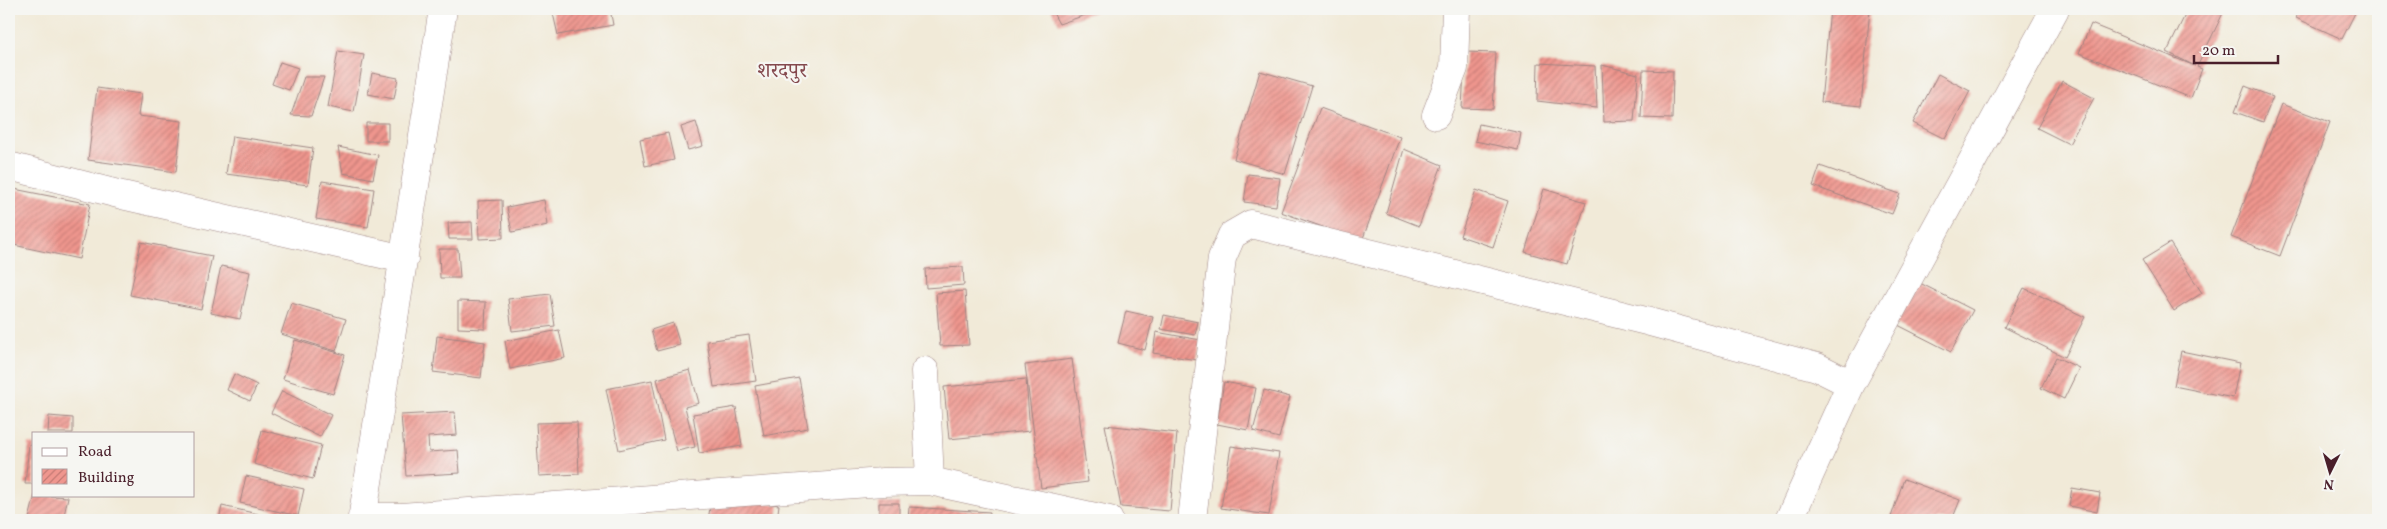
<svg xmlns="http://www.w3.org/2000/svg" width="2387" height="529" font-family="Vollkorn,'Noto Serif Devanagari',serif">
  <style>
    .building { fill: url(#building-hatch) }
    .lines { fill: none; stroke-linecap: round; stroke-linejoin: round }
    .minor-casing { stroke: #9e8482; stroke-width: 29 }
    .minor { stroke: #fff; stroke-width: 28 }
    .labels { text-anchor: middle; dominant-baseline: central; stroke-width: 4.5; stroke-linejoin: round; paint-order: stroke }
    .neighbourhood-label { font-size: 21px; fill: #84494e; stroke: #f6f6f2 }
  </style>
  <defs>
    <pattern id="building-hatch" width="6" height="6" patternUnits="userSpaceOnUse" patternTransform="scale(1.25)"><rect width="6" height="6" fill="#ef968e"/><path d="M-1 1l2-2M0 6l6-6M5 7l2-2" fill="none" stroke="#c47a74"/></pattern>
  </defs>
  <rect width="100%" height="100%" fill="#f6f6f2"/>
  <filter id="ink" filterUnits="userSpaceOnUse"><feTurbulence type="fractalNoise" baseFrequency=".02" numOctaves="2"/><feDisplacementMap in="SourceGraphic" scale="10" xChannelSelector="R" yChannelSelector="G"/><feConvolveMatrix kernelMatrix="1 2 1 2 8 2 1 2 1" color-interpolation-filters="sRGB"/></filter>
  <filter id="wash" filterUnits="userSpaceOnUse"><feTurbulence type="fractalNoise" baseFrequency=".0096" numOctaves="4" result="noise"/><feDisplacementMap in="SourceGraphic" scale="20" xChannelSelector="R" yChannelSelector="G"/><feGaussianBlur stdDeviation="1.12" result="paint"/><feColorMatrix in="noise" values="0 0 0 0 0 0 0 0 0 0 0 0 0 0 0 0 0 1.4 0 .05"/><feComposite in="paint" operator="in"/></filter>
  <g filter="url(#wash)">
    <rect width="100%" height="100%" fill="#f1ead8"/>
    <g id="blocks">
      <!-- building -->
      <path class="building" d="M552,9H610L613,25L558,35Z
        M1051,9H1103L1059,24Z
        M1830,9H1870L1861,106L1821,102Z
        M2188,9H2225L2197,67L2202,69L2191,98L2079,53L2091,24L2195,66L2167,52Z
        M2300,9H2357L2342,39L2296,18Z
        M338,51L364,55L354,112L328,107Z
        M1465,52L1496,53L1493,109L1462,108Z
        M280,62L298,68L289,90L272,84Z
        M1538,63L1595,66L1597,108L1537,101Z
        M1602,65L1638,74L1634,121L1604,122Z
        M1643,70L1673,71L1672,119L1641,118Z
        M1260,71L1312,86L1285,174L1234,159Z
        M372,73L398,78L394,99L368,94Z
        M1938,74L1970,91L1945,139L1913,123Z
        M304,77H324L311,116L291,115Z
        M2062,81L2094,98L2069,144L2037,128Z
        M2245,86L2273,97L2263,122L2235,112Z
        M97,88L141,94L138,116L182,121L176,172L88,160Z
        M2281,104L2330,122L2280,256L2231,237Z
        M1320,108L1400,137L1362,241L1281,212Z
        M696,122L703,146L688,150L681,127Z
        M366,123H388V141H366Z
        M1479,124L1521,133L1518,150L1475,141Z
        M668,133L674,160L645,166L640,139Z
        M232,136L313,148L308,185L226,174Z
        M338,147L378,155L373,179L343,173Z
        M1404,149L1442,165L1419,226L1386,213Z
        M1820,166L1900,194L1892,214L1813,186Z
        M1248,174L1280,178L1276,206L1244,202Z
        M322,181L374,189L368,227L316,219Z
        M9,188L90,204L79,259L9,244Z
        M1544,189L1586,202L1567,264L1525,252Z
        M1476,190L1508,201L1493,247L1460,236Z
        M502,200L503,238L479,239L478,201Z
        M544,200L548,225L512,232L507,207Z
        M472,222L473,239H449L448,223Z
        M141,242L212,256L201,309L130,295Z
        M2170,243L2202,293L2174,311L2142,260Z
        M439,249H458L460,278H440Z
        M221,266L250,272L240,319L211,313Z
        M963,267L964,285L926,288L925,269Z
        M1916,281L1973,310L1951,352L1894,323Z
        M2024,288L2085,317L2065,357L2004,327Z
        M965,291L969,345L940,346L936,293Z
        M550,294L555,326L512,331L508,299Z
        M458,301L486,302L485,329L458,328Z
        M291,303L346,319L336,351L281,334Z
        M1126,311L1153,317L1145,350L1118,343Z
        M1164,315L1198,322L1195,335L1161,329Z
        M673,323L680,345L657,351L651,330Z
        M559,330L565,358L510,369L505,341Z
        M1156,332L1201,340L1197,360L1153,353Z
        M749,335L756,381L714,387L707,341Z
        M437,336L485,342L481,378L433,372Z
        M295,340L345,355L333,394L283,379Z
        M2181,351L2240,363L2233,398L2174,386Z
        M2056,357L2079,368L2064,399L2041,388Z
        M1072,359L1088,482L1041,488L1025,365Z
        M690,370L699,403L685,407L695,447L677,451L657,379Z
        M234,374L257,385L250,401L227,390Z
        M799,378L808,428L764,436L755,386Z
        M1026,379L1030,431L949,439L944,387Z
        M652,380L664,440L619,450L606,389Z
        M1224,382L1256,388L1248,430L1217,424Z
        M1264,390L1290,397L1279,438L1253,431Z
        M282,391L331,415L320,437L271,413Z
        M736,407L742,446L699,453L693,414Z
        M455,412L457,435L428,437L429,452L458,450L460,473L406,476L401,415Z
        M49,416L73,418V433H48Z
        M577,422L579,474L539,476L536,423Z
        M1105,425L1177,433L1170,511L1121,507Z
        M262,430L321,445L313,479L254,464Z
        M29,444L34,445V484H25Z
        M1231,446L1279,453L1269,515L1221,508Z
        M246,476L304,489L298,516L240,503Z
        M1904,479L1960,500L1952,520H1890Z
        M2072,488L2100,493L2097,512L2069,506Z
        M35,495L68,497L63,520L29,519Z
        M712,496L779,505L777,520H708Z
        M879,503H899V520H879Z
        M222,506L258,514L256,520H219Z
        M909,507L990,512L989,520H908Z"/>
    </g>
  </g>
  <g filter="url(#ink)">
    <use href="#blocks" fill-opacity="0" stroke="#9e8482" stroke-width="1"/>
    <g class="lines">
      <defs>
        <path id="minor" d="M1436,115L1454,68L1456,9
          M9,166L122,195L404,259
          M925,371L930,481
          M362,517H401L883,482L930,481L1109,520
          M362,520L443,9
          M1192,520L1222,258L1232,235L1251,224L1646,321L1817,367L1851,384
          M1789,520L1851,384L2055,9"/>
      </defs>
      <!-- minor casing -->
      <use href="#minor" class="minor-casing"/>
      <!-- minor -->
      <use href="#minor" class="minor"/>
    </g>
  </g>
  <g class="labels">
    <!-- neighbourhood labels -->
    <g class="neighbourhood-label">
      <text x="782" y="71">शरदपुर</text>
    </g>
  </g>
  <!-- margin -->
  <rect width="2387" height="529" fill="none" stroke="#f6f6f2" stroke-width="30"/>
  <!-- legend -->
  <rect x="32" y="432" width="162" height="65" fill="#f6f6f2" stroke="#b1a0a2"/>
  <rect x="42" y="448" width="25" height="8" fill="#ffffff" stroke="#b1a0a2"/>
  <text x="78" y="456" font-size="15" fill="#4a1f2b">Road</text>
  <rect x="42" y="469" width="25" height="15" fill="url(#building-hatch)" stroke="#b1a0a2"/>
  <text x="78" y="482" font-size="15" fill="#4a1f2b">Building</text>
  <!-- north arrow -->
  <g transform="translate(2330 472) rotate(185)" stroke="#f6f6f2" stroke-width="4" paint-order="stroke">
  <path d="M0-4L9 19L0 12L-9 19Z" fill="#4a1f2b"/>
  <text y="-8" font-size="14" font-weight="bold" text-anchor="middle" fill="#4a1f2b">N</text>
  </g>
  <!-- scale -->
  <path d="M2194 55v8h84v-8" fill="none" stroke="#4a1f2b" stroke-width="2.5"/>
  <text x="2202" y="55" font-size="15" fill="#4a1f2b" stroke="#f6f6f2" stroke-width="4" paint-order="stroke">20 m</text>
</svg>
